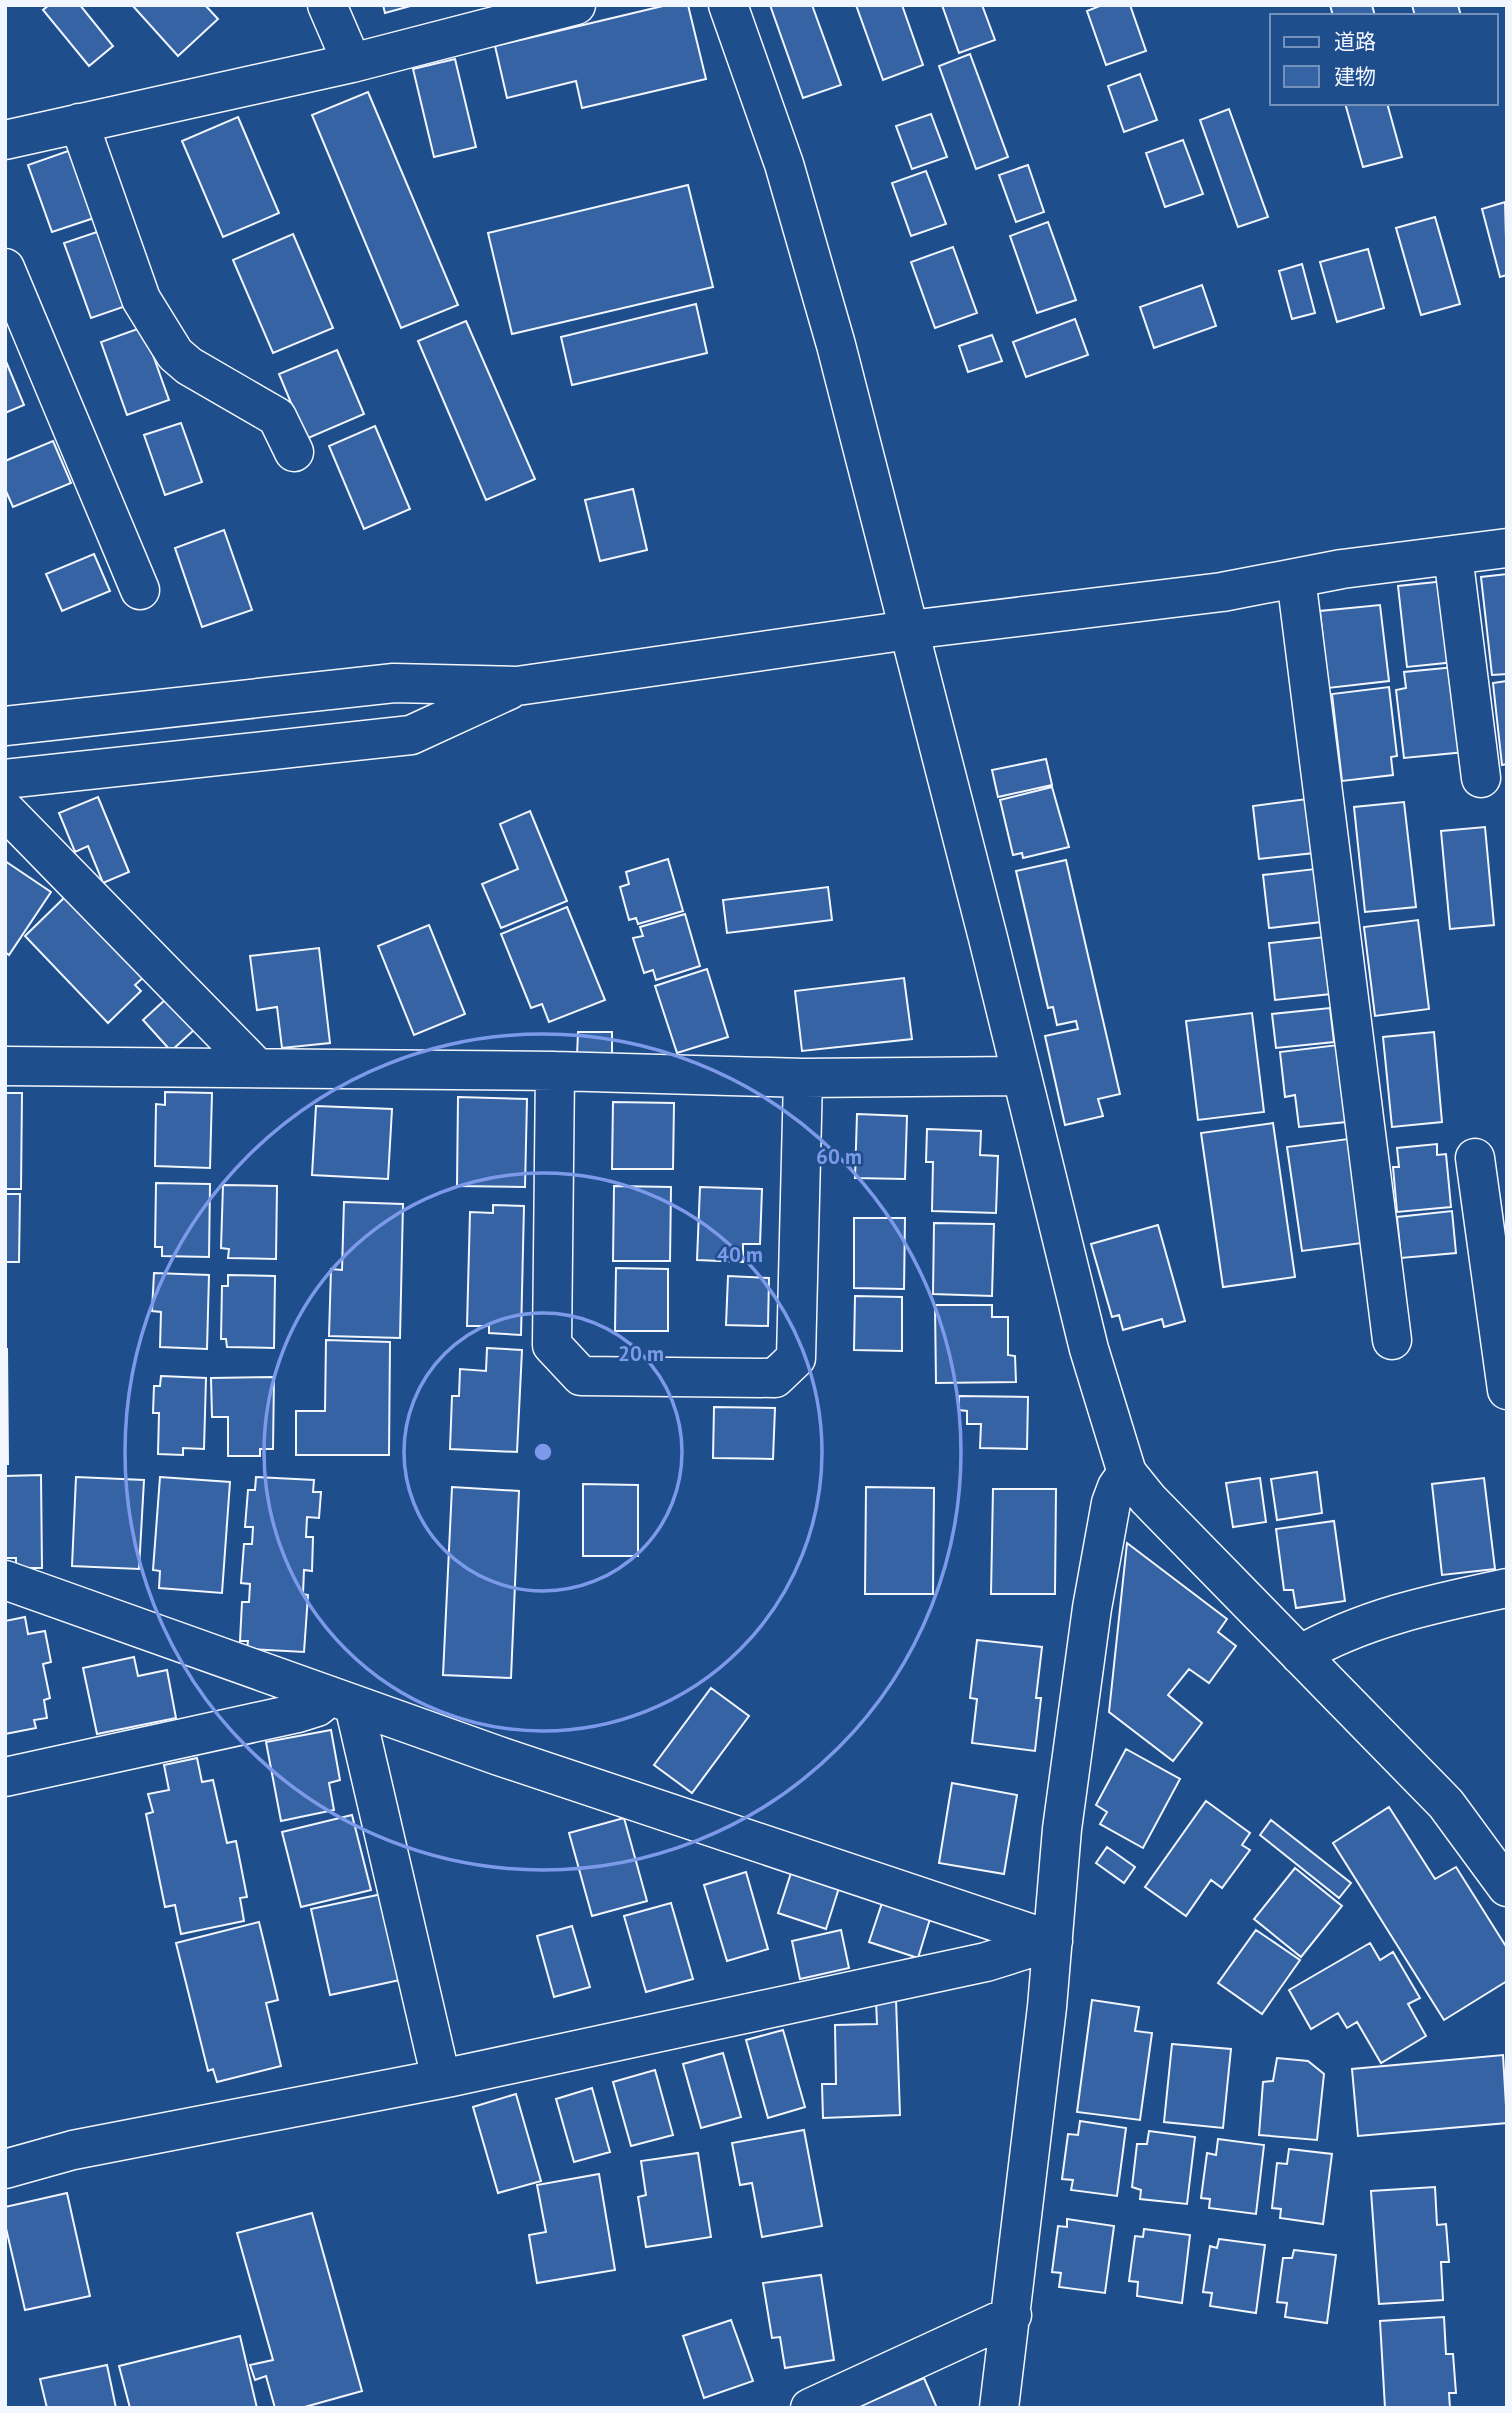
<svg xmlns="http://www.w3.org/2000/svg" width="1512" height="2413" font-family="'PT Sans','Noto Sans JP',sans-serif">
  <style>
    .building { fill: #3563a3; stroke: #f2f6ff; stroke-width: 2 }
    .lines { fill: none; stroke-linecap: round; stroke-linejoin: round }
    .minor-casing { stroke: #f2f6ff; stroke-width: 41 }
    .tertiary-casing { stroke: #f2f6ff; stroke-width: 41 }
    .minor { stroke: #1f4e8c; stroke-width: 38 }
    .tertiary { stroke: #1f4e8c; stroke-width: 38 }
    .ring { fill: none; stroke: #7d9aea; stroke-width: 3.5 }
    .centre { fill: #7d9aea; stroke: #1f4e8c; stroke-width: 3.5 }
    .ring-label { font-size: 21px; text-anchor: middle; font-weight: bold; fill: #7d9aea; stroke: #1f4e8c; stroke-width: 5; stroke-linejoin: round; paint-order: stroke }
  </style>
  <rect width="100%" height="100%" fill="#1f4e8c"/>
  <!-- building -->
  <path class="building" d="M49,5H80L113,46L89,66L43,10Z
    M132,5H205L218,19L178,56Z
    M383,5H414L385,13Z
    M667,5H688L706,79L582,108L576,81L507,98L495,46Z
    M770,5H812L841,85L803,98Z
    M856,5H902L923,65L883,80Z
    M942,5H982L995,40L959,53Z
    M1102,5H1130L1146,51L1106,65L1087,11Z
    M1330,5H1372L1375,16H1333Z
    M1412,5H1458L1461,16H1415Z
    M970,54L1008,157L976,169L939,66Z
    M455,59L476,147L434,157L413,69Z
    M1140,74L1157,120L1124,132L1108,86Z
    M368,92L458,305L401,328L312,115Z
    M1345,103H1387L1402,157L1363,167Z
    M1229,109L1268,217L1238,227L1200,120Z
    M931,114L947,157L912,169L896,126Z
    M238,117L279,213L223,237L182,141Z
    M1183,140L1203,194L1165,207L1146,153Z
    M71,150L94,218L52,232L28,165Z
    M1028,165L1044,212L1016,222L999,175Z
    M926,171L946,224L911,236L892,183Z
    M688,185L713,287L512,334L488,233Z
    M1505,202L1507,275L1500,277L1482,209Z
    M1435,217L1460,304L1421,315L1396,228Z
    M1048,222L1076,300L1037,313L1010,236Z
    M100,231L126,306L91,318L64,243Z
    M293,234L333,328L273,353L233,260Z
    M953,247L977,313L935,328L911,262Z
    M1368,249L1384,308L1337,322L1320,262Z
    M1302,264L1315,313L1292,319L1279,271Z
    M1202,285L1216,326L1154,348L1140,307Z
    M696,304L707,353L572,385L561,337Z
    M1075,319L1088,355L1026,377L1013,342Z
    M466,321L535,479L486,500L418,341Z
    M143,327L169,400L127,415L101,342Z
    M992,335L1002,361L968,372L959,346Z
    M337,350L364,414L306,439L279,374Z
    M5,359L24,405L5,413Z
    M181,423L202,482L165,495L144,435Z
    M375,426L410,509L364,529L329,446Z
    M53,441L71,483L13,507L5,489V461Z
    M633,489L647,550L600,561L585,500Z
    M224,530L252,610L202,627L175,548Z
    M94,554L110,591L62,611L46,574Z
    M1507,574V674L1492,675L1481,577Z
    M1445,581L1455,662L1407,667L1398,586Z
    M1380,605L1389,681L1328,688L1320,611Z
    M1455,667L1465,752L1404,758L1396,690L1406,688L1404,672Z
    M1507,681V764L1502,765L1493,683Z
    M1389,687L1397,756L1391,757L1393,775L1342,781L1332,694Z
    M1046,759L1052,785L998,797L992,770Z
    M1052,787L1069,847L1023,858L1022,853L1013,855L1000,800Z
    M98,797L129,872L103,883L88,846L75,852L59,813Z
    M1307,799L1314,853L1259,859L1253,806Z
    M1404,802L1416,907L1365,912L1354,807Z
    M530,811L567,901L501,928L482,884L518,869L500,824Z
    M1485,827L1494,925L1450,929L1441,831Z
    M668,859L683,911L638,924L636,918L629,920L620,887L629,884L626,872Z
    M1066,860L1120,1094L1098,1099L1103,1116L1065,1125L1045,1036L1078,1029L1076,1021L1057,1025L1053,1007L1048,1008L1016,871Z
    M5,861L51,892L9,955L5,952Z
    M1315,869L1321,922L1269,928L1263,875Z
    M828,887L832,920L727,933L723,900Z
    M68,894L146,975L135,985L141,991L108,1023L25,936Z
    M567,907L605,1000L549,1022L542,1004L531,1008L501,934Z
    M685,914L700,966L656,980L653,970L644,973L633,938L643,936L640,927Z
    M1418,920L1429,1009L1375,1016L1364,927Z
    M429,925L465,1014L414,1035L378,946Z
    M1325,937L1331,994L1275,1000L1269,943Z
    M319,948L330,1043L282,1048L277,1007L257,1010L250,956Z
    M707,969L728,1037L677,1053L655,986Z
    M904,978L912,1039L802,1051L795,991Z
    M166,999L194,1030L171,1051L143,1020Z
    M1330,1008L1334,1042L1276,1048L1272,1014Z
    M1252,1013L1264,1112L1198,1120L1186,1021Z
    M578,1032H612V1057L577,1056Z
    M1434,1032L1442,1122L1392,1127L1383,1037Z
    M1338,1045L1346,1122L1299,1127L1295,1095L1285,1097L1280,1052Z
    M165,1092L212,1093L210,1168L155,1166L156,1104L165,1105Z
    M5,1093H22L21,1189H5Z
    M458,1097L527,1099L525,1187L457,1186Z
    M613,1102L674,1103L673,1169H612Z
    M316,1106L392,1109L388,1179L312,1175Z
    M857,1114L907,1116L905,1179L855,1178Z
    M1273,1123L1295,1277L1223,1287L1201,1133Z
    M927,1129L981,1131L980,1155L998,1156L996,1213L932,1211L933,1162H926Z
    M1348,1139L1362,1243L1302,1251L1287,1147Z
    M1437,1144V1155L1446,1154L1451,1207L1397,1212L1393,1167H1399L1397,1148Z
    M156,1183L210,1184L209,1257L162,1256V1247H155Z
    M223,1185L277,1186L276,1259L228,1258L229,1249L221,1248Z
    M614,1186L671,1187L670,1261H613Z
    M700,1187L762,1189L760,1244H743V1262L697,1260Z
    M5,1194H20L19,1262H5Z
    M344,1202L403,1204L400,1338L329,1336L331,1269L342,1270Z
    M493,1205L524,1206L521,1335L489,1333V1326H467L470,1212L493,1213Z
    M1452,1211L1456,1253L1401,1258L1397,1217Z
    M854,1218H905L904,1289L854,1288Z
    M934,1223L994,1224L992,1296L933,1294Z
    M1158,1225L1185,1321L1164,1327L1162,1319L1123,1330L1119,1315L1112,1317L1091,1244Z
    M616,1268L668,1269V1331H615Z
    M154,1273L209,1275L207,1349L160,1347L161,1312L152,1311Z
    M228,1275L275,1276L274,1348L227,1347L226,1339H221L222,1286H228Z
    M728,1276L769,1278L768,1326L726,1325Z
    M855,1296L902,1297V1351L854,1350Z
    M935,1305H992V1317H1008V1355L1015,1356L1016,1382L936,1383Z
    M326,1340L390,1342L389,1455H296V1411H325Z
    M487,1348L522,1350L517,1452L450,1449L452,1396H459L460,1369L486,1371Z
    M5,1349H7L8,1464H5Z
    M161,1376L206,1378L204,1449L183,1448V1455L158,1454L159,1413H153L154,1386H160Z
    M274,1377L273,1449H260V1456H228V1417H212L211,1378Z
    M959,1396L1028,1397L1027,1449L980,1448L981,1424H967V1411L959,1410Z
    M714,1407L775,1408L773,1459L713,1458Z
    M1317,1472L1322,1513L1277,1520L1271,1479Z
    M41,1475L42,1568H16V1558H5V1476Z
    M76,1477L144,1480L139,1569L72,1566Z
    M160,1477L230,1482L222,1593L159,1588L160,1571L153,1570Z
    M256,1477L314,1480L313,1492H321L319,1518L307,1517L306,1537H313L312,1571L304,1570L303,1594L308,1595L304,1652L247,1649L248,1641H240L242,1602H249L250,1584L241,1583L244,1544H252L253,1527H245L248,1490H255Z
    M1260,1478L1266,1522L1233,1527L1226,1483Z
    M1484,1478L1495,1569L1442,1575L1432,1484Z
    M583,1484L638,1485V1556H583Z
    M452,1487L519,1491L511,1678L443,1675Z
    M866,1487L934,1488L933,1594H865Z
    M993,1489H1056L1055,1594H991Z
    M1334,1521L1345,1601L1296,1608L1293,1590H1284L1276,1529Z
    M1127,1543L1227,1619L1218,1632L1236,1646L1209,1683L1189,1669L1168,1695L1202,1723L1173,1761L1109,1712Z
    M25,1617L28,1634L45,1631L51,1662L43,1664L50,1698L44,1700L47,1718L34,1720L36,1728L5,1734V1621Z
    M977,1640L1042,1647L1036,1698H1041L1035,1751L972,1743L977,1699L970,1698Z
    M134,1657L138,1676L167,1670L176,1718L97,1734L83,1668Z
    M711,1688L749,1716L692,1793L654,1765Z
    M331,1730L340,1780L329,1783L334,1810L281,1821L266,1742Z
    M1126,1749L1180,1779L1143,1848L1100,1824L1107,1812L1096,1805Z
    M197,1758L202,1782L213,1780L227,1843L236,1841L247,1897L240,1898L244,1921L181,1934L175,1905L165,1907L146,1814L153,1812L148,1794L169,1790L164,1765Z
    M952,1783L1017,1795L1004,1874L939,1863Z
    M1206,1801L1250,1833L1242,1845L1250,1850L1222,1888L1211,1880L1186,1916L1145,1887Z
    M1389,1807L1435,1879L1456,1867L1507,1948V1981L1444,2020L1333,1843Z
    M352,1815L371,1890L301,1907L282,1832Z
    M624,1818L647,1901L592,1916L569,1833Z
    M1271,1820L1351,1883L1339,1898L1260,1835Z
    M1107,1847L1135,1867L1124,1883L1096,1863Z
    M1295,1868L1342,1906L1301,1957L1254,1919Z
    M746,1872L768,1949L727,1961L704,1885Z
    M791,1873L839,1888L826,1929L778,1913Z
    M382,1894L400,1980L330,1995L311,1909Z
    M671,1903L693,1979L646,1992L624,1916Z
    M882,1903L930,1919L918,1958L869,1942Z
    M259,1922L278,2000L266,2003L281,2066L217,2082L213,2069L208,2071L176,1943Z
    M572,1926L590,1987L554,1997L537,1936Z
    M841,1930L849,1968L800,1979L792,1941Z
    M1256,1930L1300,1960L1262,2014L1218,1983Z
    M1370,1943L1380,1960L1393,1952L1420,1998L1408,2004L1426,2036L1381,2063L1357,2022L1347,2028L1338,2013L1311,2029L1289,1990Z
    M896,1999L900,2115L823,2118L822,2084H836L835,2025L877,2024L876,2000Z
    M1092,2000L1139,2007L1135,2031L1152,2033L1140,2120L1077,2112Z
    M783,2030L805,2107L768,2118L746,2040Z
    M1172,2044L1231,2049L1223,2128L1164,2122Z
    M723,2053L741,2117L701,2128L683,2064Z
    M1503,2055L1507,2123L1358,2136L1352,2069Z
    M1277,2058L1308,2061L1324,2074L1317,2140L1259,2135L1263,2082L1273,2081Z
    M655,2070L673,2135L631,2146L613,2082Z
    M592,2088L610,2152L574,2162L556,2099Z
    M516,2094L541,2181L498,2193L473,2107Z
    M1080,2121L1126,2128L1117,2196L1071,2190L1073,2180L1062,2179L1068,2134L1078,2135Z
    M804,2130L822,2226L762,2237L752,2183L740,2185L732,2143Z
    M1149,2131L1195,2137L1187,2204L1140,2199L1141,2190L1132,2187L1137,2144H1147Z
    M1218,2139L1264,2145L1256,2214L1209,2208L1210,2199L1201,2198L1207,2153L1216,2155Z
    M1289,2149L1332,2154L1323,2224L1280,2218L1281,2209L1272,2208L1277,2163L1287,2164Z
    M698,2153L711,2237L646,2247L638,2197L646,2195L641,2161Z
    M599,2174L615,2270L537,2283L529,2235L546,2232L537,2185Z
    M1435,2187L1437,2225L1446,2224L1449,2262H1441L1443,2300L1379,2304L1371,2191Z
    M67,2193L90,2296L25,2310L5,2224V2207Z
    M312,2213L362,2391L301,2408H275L266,2376L255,2380L250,2365L273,2360L237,2233Z
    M1067,2219L1114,2226L1105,2293L1059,2287L1061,2273L1052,2272L1058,2226L1067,2227Z
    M1144,2229L1190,2235L1182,2303L1137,2296L1138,2282L1129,2281L1135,2236L1143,2237Z
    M1219,2239L1265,2245L1256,2313L1210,2306L1212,2293L1203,2292L1210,2246L1217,2248Z
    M1294,2250L1336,2255L1327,2323L1285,2317L1287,2303L1277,2302L1283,2258H1292Z
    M821,2275L834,2360L785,2368L780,2337L772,2338L763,2283Z
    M1444,2317L1446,2354H1453L1456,2393H1449L1450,2408H1385L1380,2321Z
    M731,2320L753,2381L704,2398L683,2336Z
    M240,2336L257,2408H130L119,2366Z
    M107,2365L116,2408H47L40,2379Z
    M924,2378L937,2408H856Z"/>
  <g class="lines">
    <defs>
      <path id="minor" d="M327,5L352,63
        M728,5L784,164L836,345L988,938L1089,1349L1127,1473L1148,1499L1446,1804L1507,1887
        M79,123L141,299L175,354L189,366L277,417L294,452
        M5,140L352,63L576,5
        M5,268L140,590
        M1453,555L1481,778
        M1296,578L1392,1340
        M909,630L1222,592L1342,569L1507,548
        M5,810L257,1068
        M5,1066L555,1071L803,1078L1022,1076
        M555,1071L552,1345L581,1376L775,1378L796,1358L803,1078
        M1475,1158L1507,1390
        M5,1580L499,1756L1053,1941
        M1300,1655C1363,1618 1436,1603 1507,1588
        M354,1705L441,2079
        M5,1777L298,1713L317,1707L329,1697
        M5,2169L73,2150L451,2077L986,1962L1053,1941
        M810,2408L1012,2315
        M999,2408L1047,2007L1062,1829L1092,1608L1111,1503L1117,1487L1127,1473"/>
      <path id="tertiary" d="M5,726L394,683L517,686L909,630
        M5,779L411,735L509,690"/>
    </defs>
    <!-- minor casing -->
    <use href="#minor" class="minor-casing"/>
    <!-- tertiary casing -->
    <use href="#tertiary" class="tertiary-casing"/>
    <!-- minor -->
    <use href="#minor" class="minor"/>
    <!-- tertiary -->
    <use href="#tertiary" class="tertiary"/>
  </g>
  <!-- distance rings -->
  <g class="ring">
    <circle cx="543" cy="1452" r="139"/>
    <circle cx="543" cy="1452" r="279"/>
    <circle cx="543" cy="1452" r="418"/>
  </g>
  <circle cx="543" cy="1452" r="10" class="centre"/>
  <g class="ring-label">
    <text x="839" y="1164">60 m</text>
    <text x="740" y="1262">40 m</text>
    <text x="641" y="1361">20 m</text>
  </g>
  <!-- border -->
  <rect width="1512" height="2413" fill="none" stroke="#f2f6ff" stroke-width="14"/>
  <!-- legend -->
  <rect x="1270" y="14" width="228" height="91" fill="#1f4e8c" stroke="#7391ba" stroke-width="2"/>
  <rect x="1284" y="37" width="35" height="10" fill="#1f4e8c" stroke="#7391ba" stroke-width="2"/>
  <text x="1334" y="49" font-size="21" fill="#f2f6ff">道路</text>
  <rect x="1284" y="66" width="35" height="21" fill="#3563a3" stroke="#7391ba" stroke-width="2"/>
  <text x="1334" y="84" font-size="21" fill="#f2f6ff">建物</text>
</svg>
